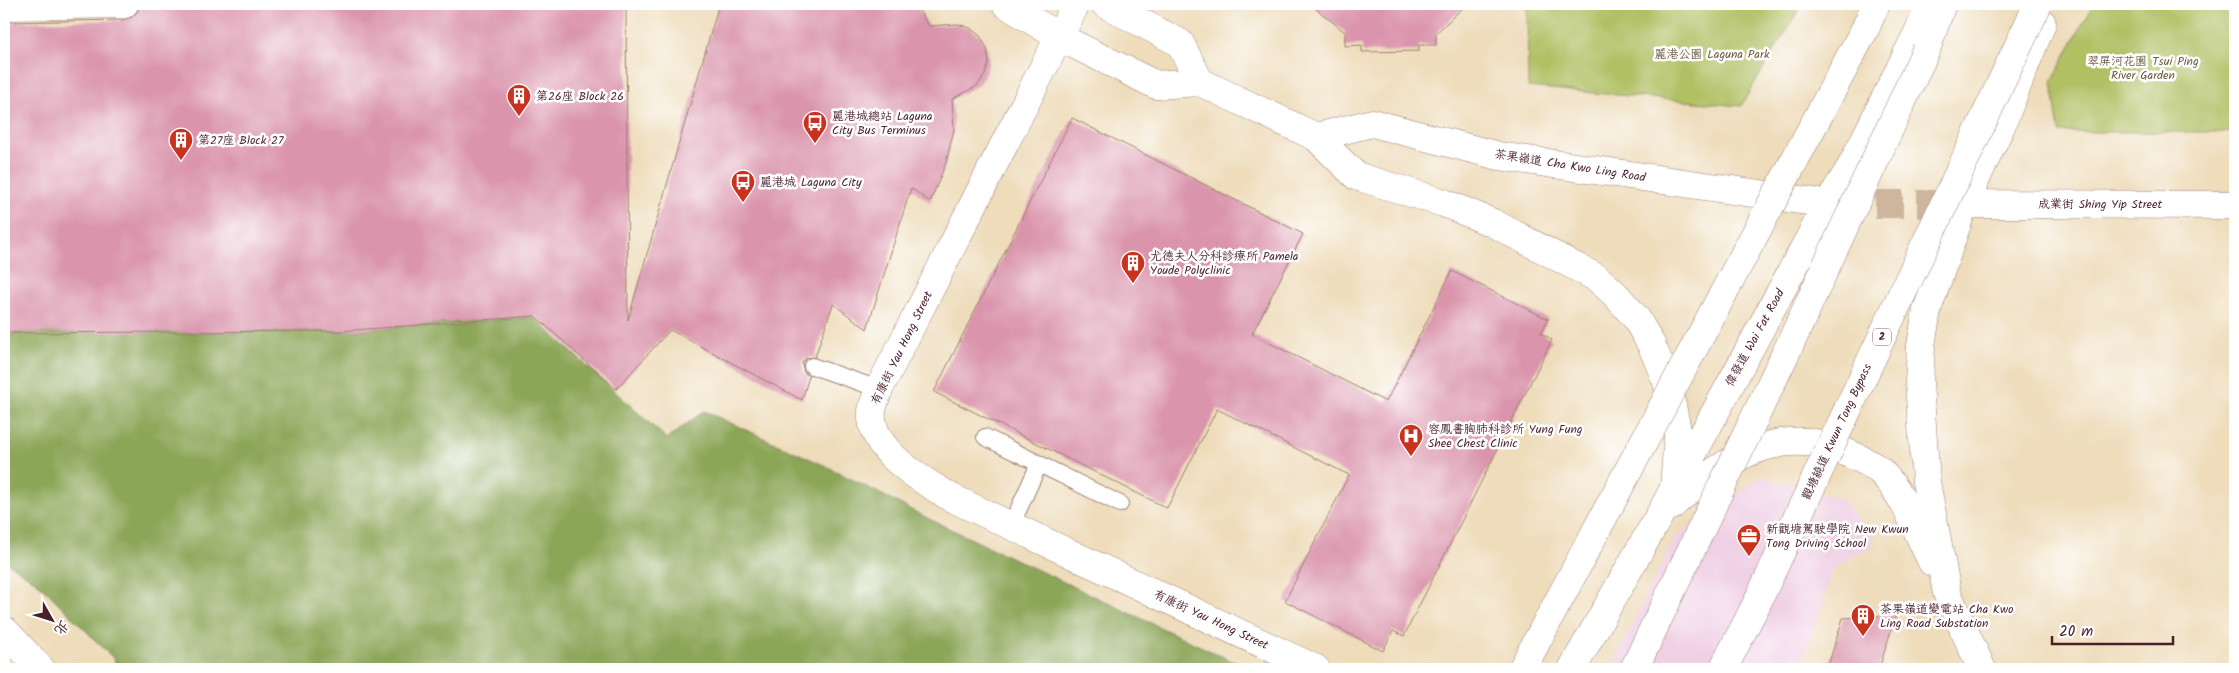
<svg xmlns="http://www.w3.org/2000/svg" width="2239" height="673" font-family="Kalam,'LXGW WenKai TC',sans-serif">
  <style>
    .built { fill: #f0d0e5 }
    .green { fill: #b0c063; stroke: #7d7047 }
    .forest { fill: #8ca659; stroke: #6b6242 }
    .building { fill: #da94ac }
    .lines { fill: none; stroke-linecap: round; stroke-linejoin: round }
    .secondary-tunnel { stroke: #cdb69d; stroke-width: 28; stroke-dasharray: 28 14; stroke-linecap: butt }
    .service-casing { stroke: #9c7e72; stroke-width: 18 }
    .minor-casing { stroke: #9c7e72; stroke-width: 29 }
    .tertiary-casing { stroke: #9c7e72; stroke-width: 29 }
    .secondary-casing { stroke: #9c7e72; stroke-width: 29 }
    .motorway-casing { stroke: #9c7e72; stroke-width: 29 }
    .service { stroke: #fff; stroke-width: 16 }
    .minor { stroke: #fff; stroke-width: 28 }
    .tertiary { stroke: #fff; stroke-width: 28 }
    .secondary { stroke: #fff; stroke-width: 28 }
    .motorway { stroke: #fff; stroke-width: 28 }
    .motorway-bridge-casing { stroke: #9c7e72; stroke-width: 29; stroke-linecap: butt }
    .motorway-bridge { stroke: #fff; stroke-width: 28 }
    .labels { text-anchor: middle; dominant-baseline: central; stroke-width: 5; stroke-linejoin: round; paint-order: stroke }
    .shield { fill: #fff; stroke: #80626b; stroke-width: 1 }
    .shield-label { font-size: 11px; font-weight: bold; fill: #4a1f2b }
    .park-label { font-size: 12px; fill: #6e573f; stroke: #fff }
    .poi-label { font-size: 12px; fill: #4a1f2b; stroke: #fff; text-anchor: start }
    .street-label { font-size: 12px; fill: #4a1f2b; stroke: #fff }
  </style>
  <rect width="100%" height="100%" fill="#fff"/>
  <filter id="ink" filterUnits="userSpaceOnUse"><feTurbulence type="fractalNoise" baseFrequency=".02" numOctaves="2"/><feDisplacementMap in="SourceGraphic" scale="10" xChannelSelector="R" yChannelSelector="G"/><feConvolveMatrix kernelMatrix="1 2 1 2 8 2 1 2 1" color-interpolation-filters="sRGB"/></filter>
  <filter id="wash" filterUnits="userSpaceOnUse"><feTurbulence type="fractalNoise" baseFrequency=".0096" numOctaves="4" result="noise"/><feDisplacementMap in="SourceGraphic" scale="20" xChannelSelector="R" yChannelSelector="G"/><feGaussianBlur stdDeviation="1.12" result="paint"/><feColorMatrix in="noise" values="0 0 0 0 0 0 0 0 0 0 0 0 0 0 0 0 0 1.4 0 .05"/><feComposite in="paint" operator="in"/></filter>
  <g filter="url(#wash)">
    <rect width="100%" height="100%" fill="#eedcba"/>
    <!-- built -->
    <path class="built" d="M1760,477L1842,499L1873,537V546L1834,567L1800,669H1611L1675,537Z"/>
    <!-- green -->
    <path class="green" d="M1527,4H1802L1741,106L1528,87Z
      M2093,4H2235V132H2059L2052,81Z"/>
    <!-- forest -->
    <path class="forest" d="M533,317L667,439L704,411L826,466L927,518L1249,669H118L113,658L39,584L4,560V330L13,333L341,331Z"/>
    <g id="blocks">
      <!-- building -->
      <path class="building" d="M140,4H626L628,320L719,4H915L929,26L958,24L970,28L980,36L987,48L989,62L985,75L977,86L952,99L954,129L946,163L930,202L911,188L867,329L833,304L815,357L806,358L802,363L804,372L809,376L802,400L670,330L616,389L535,316L341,331L4,333V22L124,20L132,17L138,11Z
        M1310,4H1467L1436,33V45H1419V51L1362,52V45L1345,46V32Z
        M1072,118L1303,234L1252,334L1386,402L1452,271L1548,319L1541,333L1552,340L1404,636L1393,631L1383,651L1285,601L1349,475L1217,409L1167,508L934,392Z
        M1896,615L1879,669H1827L1843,618Z"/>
    </g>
  </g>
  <g filter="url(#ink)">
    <use href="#blocks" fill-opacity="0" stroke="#9c7e72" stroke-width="1"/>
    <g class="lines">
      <!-- secondary-tunnel -->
      <path class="secondary-tunnel" d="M1833,204H1964"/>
      <defs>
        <path id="service" d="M812,366L879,389
          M985,437L1120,504
          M1011,526L1039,464"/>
        <path id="minor" d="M1076,4L879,389C877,395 873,404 872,411C868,450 923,481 952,498L1316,669
          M4,6L124,4
          M4,630L41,669"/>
        <path id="tertiary" d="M1006,4L1059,37L1156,85L1200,82L1316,137L1356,176L1444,203L1493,223L1597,278L1615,294L1636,318L1652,346L1667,382L1678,435L1674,488
          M1105,4L1180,43L1200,82
          M1316,137L1372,123L1499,156L1828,204"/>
        <path id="secondary" d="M1964,204L2235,205
          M1671,506C1720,462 1778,422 1845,452C1856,457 1869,462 1879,470C1904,493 1917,532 1932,562
          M1572,669L1658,518L1828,204L1851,167L1932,4
          M1982,669L1947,593L1926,482L1919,383L1921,346L1927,310L1964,204L2001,126L2042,23"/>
        <path id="motorway" d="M1866,27L1876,4
          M1926,50L1942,4"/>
      </defs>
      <!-- service casing -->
      <use href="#service" class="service-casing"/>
      <!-- minor casing -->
      <use href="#minor" class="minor-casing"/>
      <!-- tertiary casing -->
      <use href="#tertiary" class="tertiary-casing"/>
      <!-- secondary casing -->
      <use href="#secondary" class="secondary-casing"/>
      <!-- motorway casing -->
      <use href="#motorway" class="motorway-casing"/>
      <!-- service -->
      <use href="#service" class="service"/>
      <!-- minor -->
      <use href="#minor" class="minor"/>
      <!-- tertiary -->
      <use href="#tertiary" class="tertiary"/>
      <!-- secondary -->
      <use href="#secondary" class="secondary"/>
      <!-- motorway -->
      <use href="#motorway" class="motorway"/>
      <defs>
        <path id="motorway-bridge" d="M1522,669L1866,27
          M1634,669L1792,340L1926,50
          M1723,669L1757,603L2038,4"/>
      </defs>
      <!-- motorway-bridge casing -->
      <use href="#motorway-bridge" class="motorway-bridge-casing"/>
      <!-- motorway-bridge -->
      <use href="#motorway-bridge" class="motorway-bridge"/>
    </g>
  </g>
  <!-- icons -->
  <defs>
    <symbol id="building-pin" viewBox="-11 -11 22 30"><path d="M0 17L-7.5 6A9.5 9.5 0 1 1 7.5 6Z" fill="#c8321e" stroke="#fff"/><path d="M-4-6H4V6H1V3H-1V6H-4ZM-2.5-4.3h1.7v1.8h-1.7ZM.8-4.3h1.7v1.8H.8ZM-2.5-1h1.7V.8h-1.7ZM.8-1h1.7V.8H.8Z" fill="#fff"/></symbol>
    <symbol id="bus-pin" viewBox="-11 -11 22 30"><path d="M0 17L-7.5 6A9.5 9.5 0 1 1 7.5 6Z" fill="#c8321e" stroke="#fff"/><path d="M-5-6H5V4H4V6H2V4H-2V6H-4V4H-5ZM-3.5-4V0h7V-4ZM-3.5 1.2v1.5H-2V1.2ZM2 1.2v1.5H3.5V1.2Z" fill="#fff"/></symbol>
    <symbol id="hospital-pin" viewBox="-11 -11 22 30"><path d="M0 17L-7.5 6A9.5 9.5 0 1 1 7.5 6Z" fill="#c8321e" stroke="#fff"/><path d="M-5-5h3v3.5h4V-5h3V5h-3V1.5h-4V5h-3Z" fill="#fff"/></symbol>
    <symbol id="office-pin" viewBox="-11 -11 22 30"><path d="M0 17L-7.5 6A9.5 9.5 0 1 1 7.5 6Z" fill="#c8321e" stroke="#fff"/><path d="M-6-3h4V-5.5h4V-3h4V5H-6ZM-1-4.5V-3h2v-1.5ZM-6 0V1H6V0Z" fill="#fff"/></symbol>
  </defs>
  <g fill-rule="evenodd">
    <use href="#building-pin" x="505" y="82" width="28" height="38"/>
    <use href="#bus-pin" x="801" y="109" width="28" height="38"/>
    <use href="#building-pin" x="167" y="126" width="28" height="38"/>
    <use href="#bus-pin" x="729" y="168" width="28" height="38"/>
    <use href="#building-pin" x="1119" y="249" width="28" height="38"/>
    <use href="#hospital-pin" x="1397" y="422" width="28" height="38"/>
    <use href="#office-pin" x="1735" y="522" width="28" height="38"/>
    <use href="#building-pin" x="1849" y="602" width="28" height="38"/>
  </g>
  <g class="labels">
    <!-- shield labels -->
    <rect class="shield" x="1873" y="328.5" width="18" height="17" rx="4"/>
    <g class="shield-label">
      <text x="1882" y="337">2</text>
    </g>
    <!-- park labels -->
    <g class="park-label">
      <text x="1712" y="54">麗港公園 Laguna Park</text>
      <text x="2143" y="61">翠屏河花園 Tsui Ping<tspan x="2143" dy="14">River Garden</tspan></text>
    </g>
    <!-- poi labels -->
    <g class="poi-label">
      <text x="536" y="96">第26座 Block 26</text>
      <text x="832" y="116">麗港城總站 Laguna<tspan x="832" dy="14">City Bus Terminus</tspan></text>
      <text x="198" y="140">第27座 Block 27</text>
      <text x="760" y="182">麗港城 Laguna City</text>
      <text x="1150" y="256">尤德夫人分科診療所 Pamela<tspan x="1150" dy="14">Youde Polyclinic</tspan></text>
      <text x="1428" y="429">容鳳書胸肺科診所 Yung Fung<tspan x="1428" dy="14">Shee Chest Clinic</tspan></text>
      <text x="1766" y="529">新觀塘駕駛學院 New Kwun<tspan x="1766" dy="14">Tong Driving School</tspan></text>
      <text x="1880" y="609">茶果嶺道變電站 Cha Kwo<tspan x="1880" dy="14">Ling Road Substation</tspan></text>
    </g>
    <!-- street labels -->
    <g class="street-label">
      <text transform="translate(1570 166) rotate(9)">茶果嶺道 Cha Kwo Ling Road</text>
      <text x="2100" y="204">成業街 Shing Yip Street</text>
      <text transform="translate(1755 338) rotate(-61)">偉發道 Wai Fat Road</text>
      <text transform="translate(902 348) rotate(-64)">有康街 Yau Hong Street</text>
      <text transform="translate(1837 432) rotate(-65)">觀塘繞道 Kwun Tong Bypass</text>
      <text transform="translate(1211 620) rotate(25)">有康街 Yau Hong Street</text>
    </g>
  </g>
  <!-- margin -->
  <rect width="2239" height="673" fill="none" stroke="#fff" stroke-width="20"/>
  <!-- north arrow -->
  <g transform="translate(52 620) rotate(129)" stroke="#ffffff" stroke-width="4" paint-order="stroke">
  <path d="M0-4L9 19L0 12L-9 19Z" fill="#4a1f2b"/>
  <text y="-8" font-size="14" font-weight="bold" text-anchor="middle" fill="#4a1f2b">北</text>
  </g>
  <!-- scale -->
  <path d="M2052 636v8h121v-8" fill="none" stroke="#4a1f2b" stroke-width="2.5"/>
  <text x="2059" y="636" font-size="15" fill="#4a1f2b" stroke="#ffffff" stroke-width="4" paint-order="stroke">20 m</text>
</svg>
